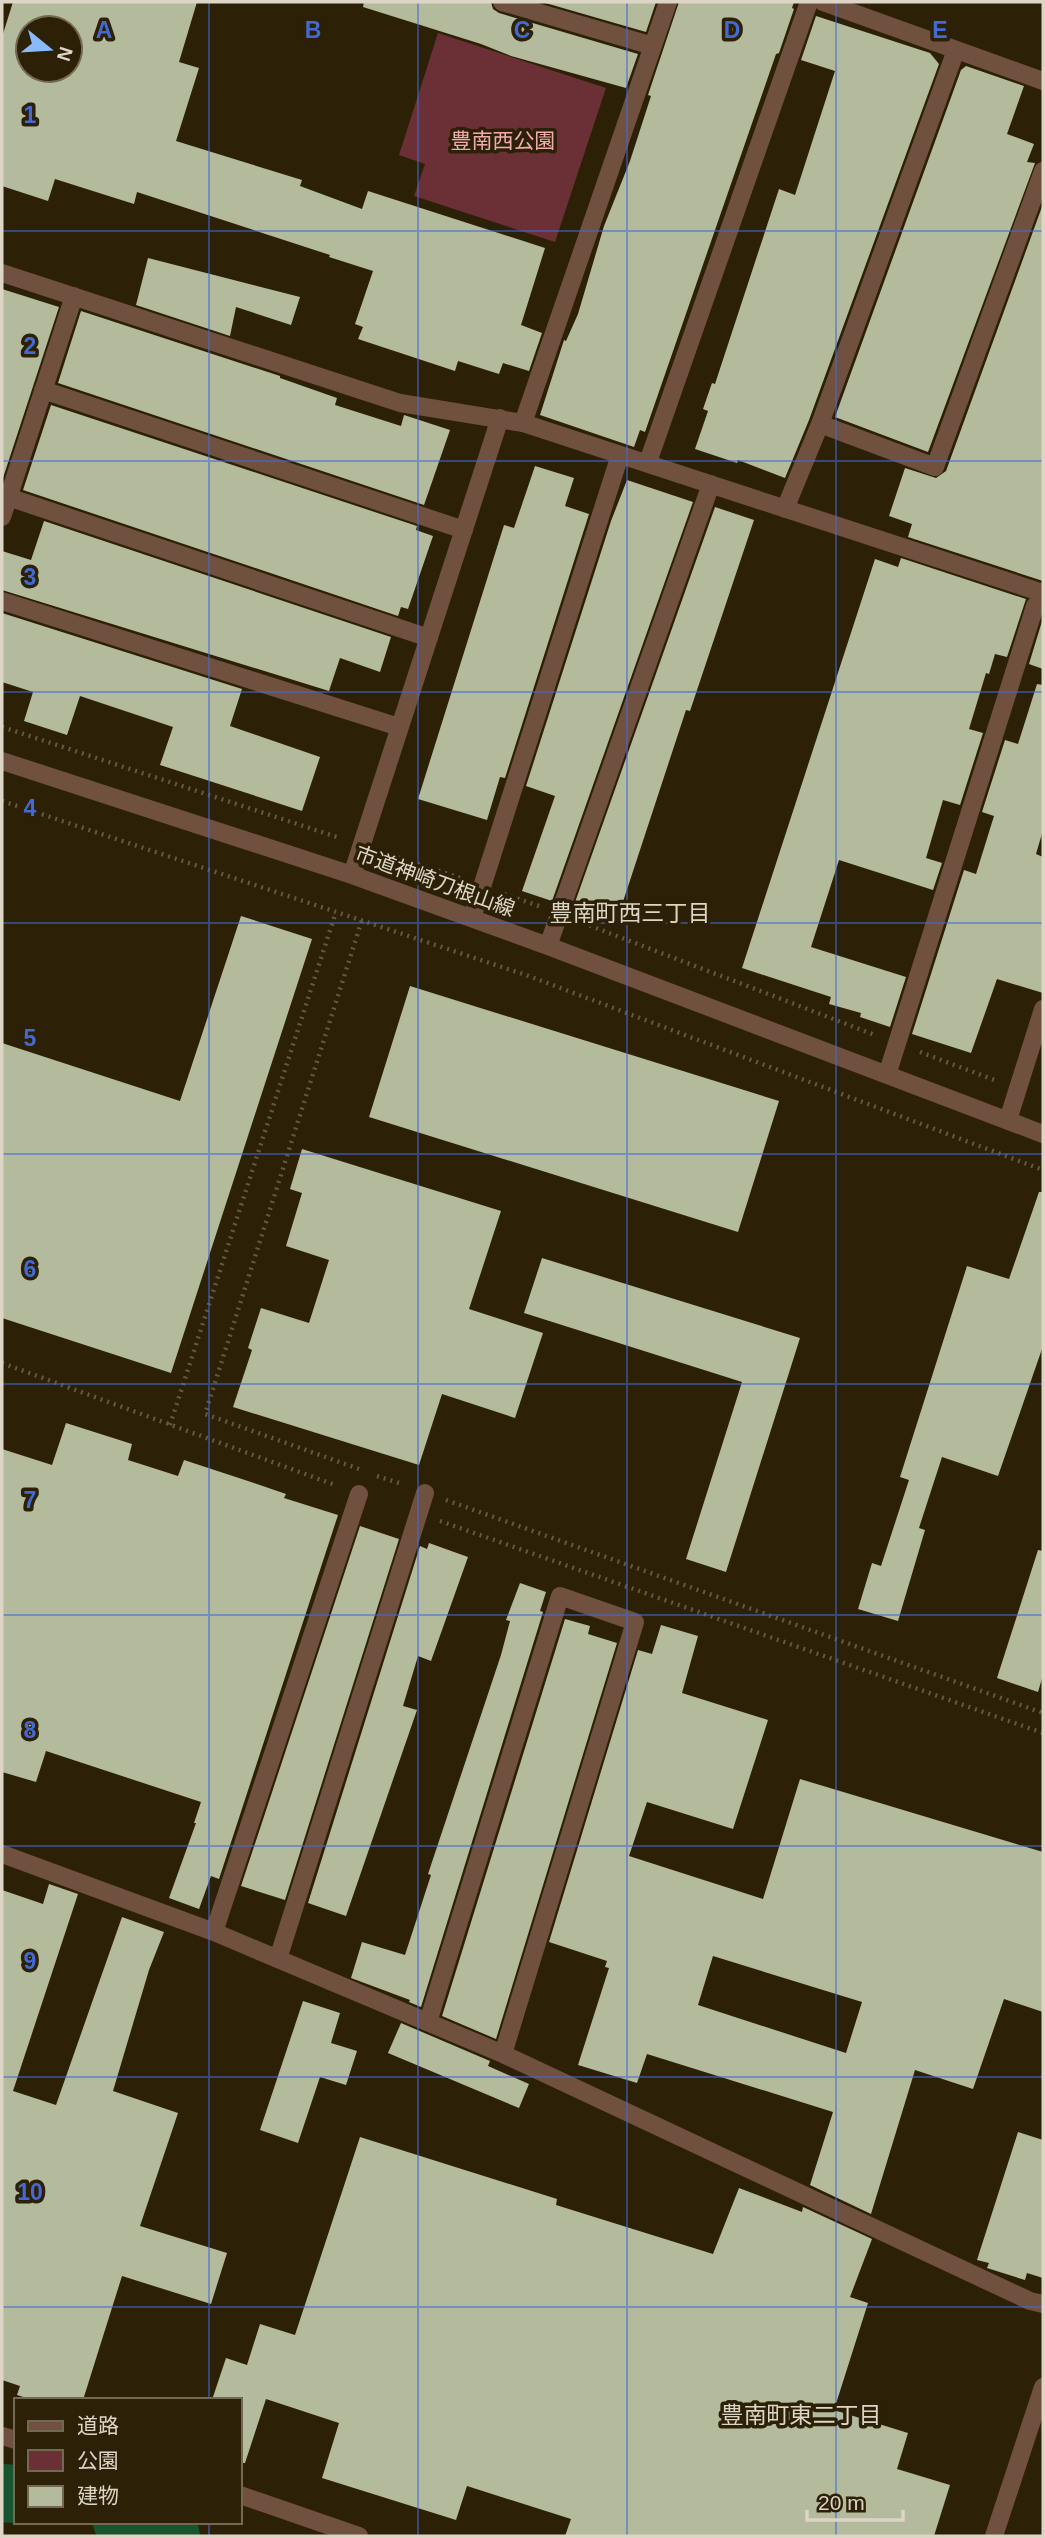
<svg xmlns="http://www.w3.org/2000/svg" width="1045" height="2538" font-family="Helvetica,'Noto Sans JP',sans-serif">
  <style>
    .green { fill: #6a3036 }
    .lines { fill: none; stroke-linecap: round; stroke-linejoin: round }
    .river { stroke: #16552f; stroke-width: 58 }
    .building { fill: #b4bb9c; fill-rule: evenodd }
    .path { stroke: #635842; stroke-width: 4.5; stroke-dasharray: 2 5; stroke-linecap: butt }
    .minor { stroke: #70503f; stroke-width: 18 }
    .grid { fill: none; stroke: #4369d4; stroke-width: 2; stroke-opacity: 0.55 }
    .labels { text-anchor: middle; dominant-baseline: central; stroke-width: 7; stroke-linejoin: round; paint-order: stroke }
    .park-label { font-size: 21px; fill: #f1aaae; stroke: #2c2006 }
    .street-label { font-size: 21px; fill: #ddd5c6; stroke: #2c2006 }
    .neighbourhood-label { font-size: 23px; fill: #ddd5c6; stroke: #2c2006 }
    .grid-label { font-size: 23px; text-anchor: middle; font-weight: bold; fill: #4369d4; stroke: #2c2006; stroke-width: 7; stroke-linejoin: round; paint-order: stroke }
  </style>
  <rect width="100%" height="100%" fill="#2c2006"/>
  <!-- green -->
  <path class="green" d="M438,33L606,88L555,242L414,196L425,164L399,155Z"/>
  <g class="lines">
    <!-- river -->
    <path class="river" d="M2,2493L16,2494
      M122,2522L171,2536"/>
  </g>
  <!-- building -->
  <path class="building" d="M13,2H197L179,62L199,68L176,141L302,180L300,186L362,209L368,191L545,248L521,325L542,333L529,371L503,363L499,374L458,361L455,371L358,339L363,327L355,324L373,271L329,257L330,255L137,192L134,204L55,179L48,201L2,186V37ZM28,28H70V70H28Z
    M364,2H491L493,9L499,13L638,54L626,88L511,56L481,44L363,7Z
    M542,2H656L646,32Z
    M679,2H794L792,8L794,9L779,53L776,54L645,432L640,430L634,447L540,415L564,340L566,341L578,314L604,226L630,161L651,96L648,95Z
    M816,16L930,53L939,64L809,420L785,478L738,460L737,463L695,449L708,411L703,409L712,383L715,384L779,189L795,195L835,71L801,60Z
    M966,66L1024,86L1007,134L1034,144L1027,162L1035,163L928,452L835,417L961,70Z
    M1043,204V581L908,537L912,524L889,516L905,468L936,478L946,471Z
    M148,258L300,297L291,325L236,307L230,336L136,305Z
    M2,289L59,307L2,481Z
    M81,311L280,376V378L337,398L335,405L401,426L404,415L450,430L424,505L58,383Z
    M51,405L417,526L416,530L433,536L408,609L401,607L398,616L23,490Z
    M535,466L574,478L565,506L589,514L505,778L500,777L487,820L418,799L504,525L514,528Z
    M627,480L693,502L552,901L522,891L555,796L526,786L611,521Z
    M715,507L754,520L690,711L686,710L616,923L573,908Z
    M44,521L391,637L380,672L340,658L329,691L2,590V551L31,560Z
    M901,558L1026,599L1007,657L995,654L989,674L986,673L969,729L983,733L960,805L943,800L926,858L942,863L933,890L839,860L811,947L906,977L890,1027L860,1017L861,1013L829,1004L831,997L742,968L875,559L898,567Z
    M2,613L242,689L230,726L320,757L302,811L160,765L173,727L80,696L67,735L24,721L33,692L2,682Z
    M1043,618V669L1029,664Z
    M1037,684L1043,685V830L1036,854L1043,857V993L997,979L971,1053L912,1034L964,870L976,874L994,816L982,812L1005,740L1018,744Z
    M241,916L312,939L171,1373L2,1318V1043L180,1101Z
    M410,986L779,1101L738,1232L369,1117Z
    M302,1149L501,1211L469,1309L543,1333L515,1418L442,1394L419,1465L233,1407L252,1350L248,1348L261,1308L309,1323L329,1260L286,1246L302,1193L290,1189Z
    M1039,1192H1043V1346L998,1476L942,1457L919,1528L925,1530L898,1621L858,1609L872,1563L881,1566L909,1480L900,1477L967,1266L1009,1279Z
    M542,1258L800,1338L726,1572L686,1559L742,1382L524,1313Z
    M66,1423L132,1444L128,1460L178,1476L184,1460L251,1482L286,1494L284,1498L338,1515L219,1879L211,1876L199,1909L169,1898L196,1823H194L201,1802L46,1751L36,1782L2,1772V1449L52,1465Z
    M360,1526L399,1539L285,1900L241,1886Z
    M429,1543L468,1557L431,1661L418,1656L403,1706L417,1710L346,1916L308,1903L420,1546L427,1549Z
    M1038,1550L1043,1551V1675L1038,1692L997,1678Z
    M520,1583L546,1592L540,1611L543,1612L421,2007L409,2002L410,2000L351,1978L362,1942L405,1955L431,1875L428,1874L501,1655L510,1621L506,1620Z
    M565,1619L590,1626L588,1634L617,1643L496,2039L442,2016Z
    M661,1625L698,1636L682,1693L768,1720L733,1829L647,1802L629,1856L763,1899L800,1779L1043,1852V2012L1004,1999L973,2089L915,2070L871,2214L810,2185L833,2112L647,2054L637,2083L578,2065L609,1968L605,1967L607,1961L549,1942L638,1650L652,1654ZM713,1956L862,2002L846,2053L698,2005Z
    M49,1884L78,1894L13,2091L56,2105L122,1917L164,1932L149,1970L113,2091L178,2113L140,2226L227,2253L211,2304L122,2276L83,2400H33L17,2395L20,2386L2,2380V1890L43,1904Z
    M303,2001L340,2013L331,2043L357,2051L346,2085L320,2077L298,2143L260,2130Z
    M401,2023L490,2061L488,2066L529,2084L519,2108L388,2053Z
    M1018,2132L1043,2140V2278L1027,2273L1025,2280L987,2268L989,2263L977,2260Z
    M360,2137L557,2199L556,2205L713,2254L739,2188L802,2212L803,2207L872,2239L850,2297L868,2303L834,2410L908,2433L897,2469L950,2485L934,2536H565L571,2519L467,2486L456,2520L322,2478L339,2423L266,2399L245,2463H240V2400H212L226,2358L247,2365L260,2324L295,2335Z"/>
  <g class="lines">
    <!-- path -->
    <path class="path" d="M2,727L340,838
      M2,801L526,975L1043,1170
      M385,853L460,878
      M504,894L539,906
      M583,923L875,1035
      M920,1052L997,1081
      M2,1363L335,1485
      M170,1425L336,912
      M359,1469L205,1414L362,920
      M377,1476L402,1484
      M446,1500L1043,1713
      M440,1521L1043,1733"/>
    <!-- minor -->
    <path class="minor" d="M502,2L653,46
      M823,2L1043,81
      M956,50L820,424L935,467L1043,171
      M2,273L400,403L523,423L1043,593
      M43,390L464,530
      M523,423L668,2
      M648,462L809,2
      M8,497L429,638
      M785,509L820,424
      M2,517L74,296
      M2,601L399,727
      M2,761L352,875L548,946L1043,1134
      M352,875L500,418
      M472,918L620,455
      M548,946L711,484
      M887,1075L1035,606L1043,599
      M1008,1120L1043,1009
      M2,1854L214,1932L503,2054L1030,2301L1043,2304
      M214,1932L359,1494
      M278,1959L425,1493
      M428,2022L560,1596L635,1622L503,2054
      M2,2436L16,2440
      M240,2495L359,2536
      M994,2536L1043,2387"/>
  </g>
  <!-- grid -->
  <path class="grid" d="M209,2V2400M418,2V2536M627,2V2536M836,2V2536M2,231H1043M2,461H1043M2,692H1043M2,923H1043M2,1154H1043M2,1384H1043M2,1615H1043M2,1846H1043M2,2077H1043M2,2307H1043M209,2522V2536"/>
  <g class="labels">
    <!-- park labels -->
    <g class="park-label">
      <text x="503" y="140">豊南西公園</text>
    </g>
    <!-- street labels -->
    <g class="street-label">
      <text transform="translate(435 881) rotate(20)">市道神崎刀根山線</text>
    </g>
    <!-- neighbourhood labels -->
    <g class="neighbourhood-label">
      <text x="630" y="913">豊南町西三丁目</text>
      <text x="801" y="2415">豊南町東二丁目</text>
    </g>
  </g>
  <g class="grid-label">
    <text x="104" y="38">A</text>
    <text x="313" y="38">B</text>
    <text x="522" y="38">C</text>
    <text x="732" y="38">D</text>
    <text x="940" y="38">E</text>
    <text x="30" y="123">1</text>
    <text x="30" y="354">2</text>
    <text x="30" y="585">3</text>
    <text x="30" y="816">4</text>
    <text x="30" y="1046">5</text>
    <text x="30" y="1277">6</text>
    <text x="30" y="1508">7</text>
    <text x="30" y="1738">8</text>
    <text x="30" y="1969">9</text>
    <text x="30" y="2200">10</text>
  </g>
  <!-- border -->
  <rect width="1045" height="2538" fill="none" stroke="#ddd5c6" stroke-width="7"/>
  <!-- legend -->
  <rect x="14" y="2398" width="228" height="126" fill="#2c2006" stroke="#736853" stroke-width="2"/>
  <rect x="28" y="2421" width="35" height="10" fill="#70503f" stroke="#736853" stroke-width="2"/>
  <text x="77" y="2433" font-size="21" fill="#ddd5c6">道路</text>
  <rect x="28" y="2450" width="35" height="21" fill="#6a3036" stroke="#736853" stroke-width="2"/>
  <text x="77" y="2468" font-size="21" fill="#ddd5c6">公園</text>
  <rect x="28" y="2486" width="35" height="21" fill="#b4bb9c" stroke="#736853" stroke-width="2"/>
  <text x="77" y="2503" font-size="21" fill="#ddd5c6">建物</text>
  <!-- north arrow -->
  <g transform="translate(49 49) rotate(108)"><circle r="33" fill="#2c2006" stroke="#736853" stroke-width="2"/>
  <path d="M0-5L12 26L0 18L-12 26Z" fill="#89bafc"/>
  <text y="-10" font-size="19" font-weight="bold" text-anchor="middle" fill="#ddd5c6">N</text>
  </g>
  <!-- scale -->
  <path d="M807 2510v10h96v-10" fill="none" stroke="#ddd5c6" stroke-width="3.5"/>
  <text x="818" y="2510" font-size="21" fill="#ddd5c6" stroke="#2c2006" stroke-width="5" paint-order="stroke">20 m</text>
</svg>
